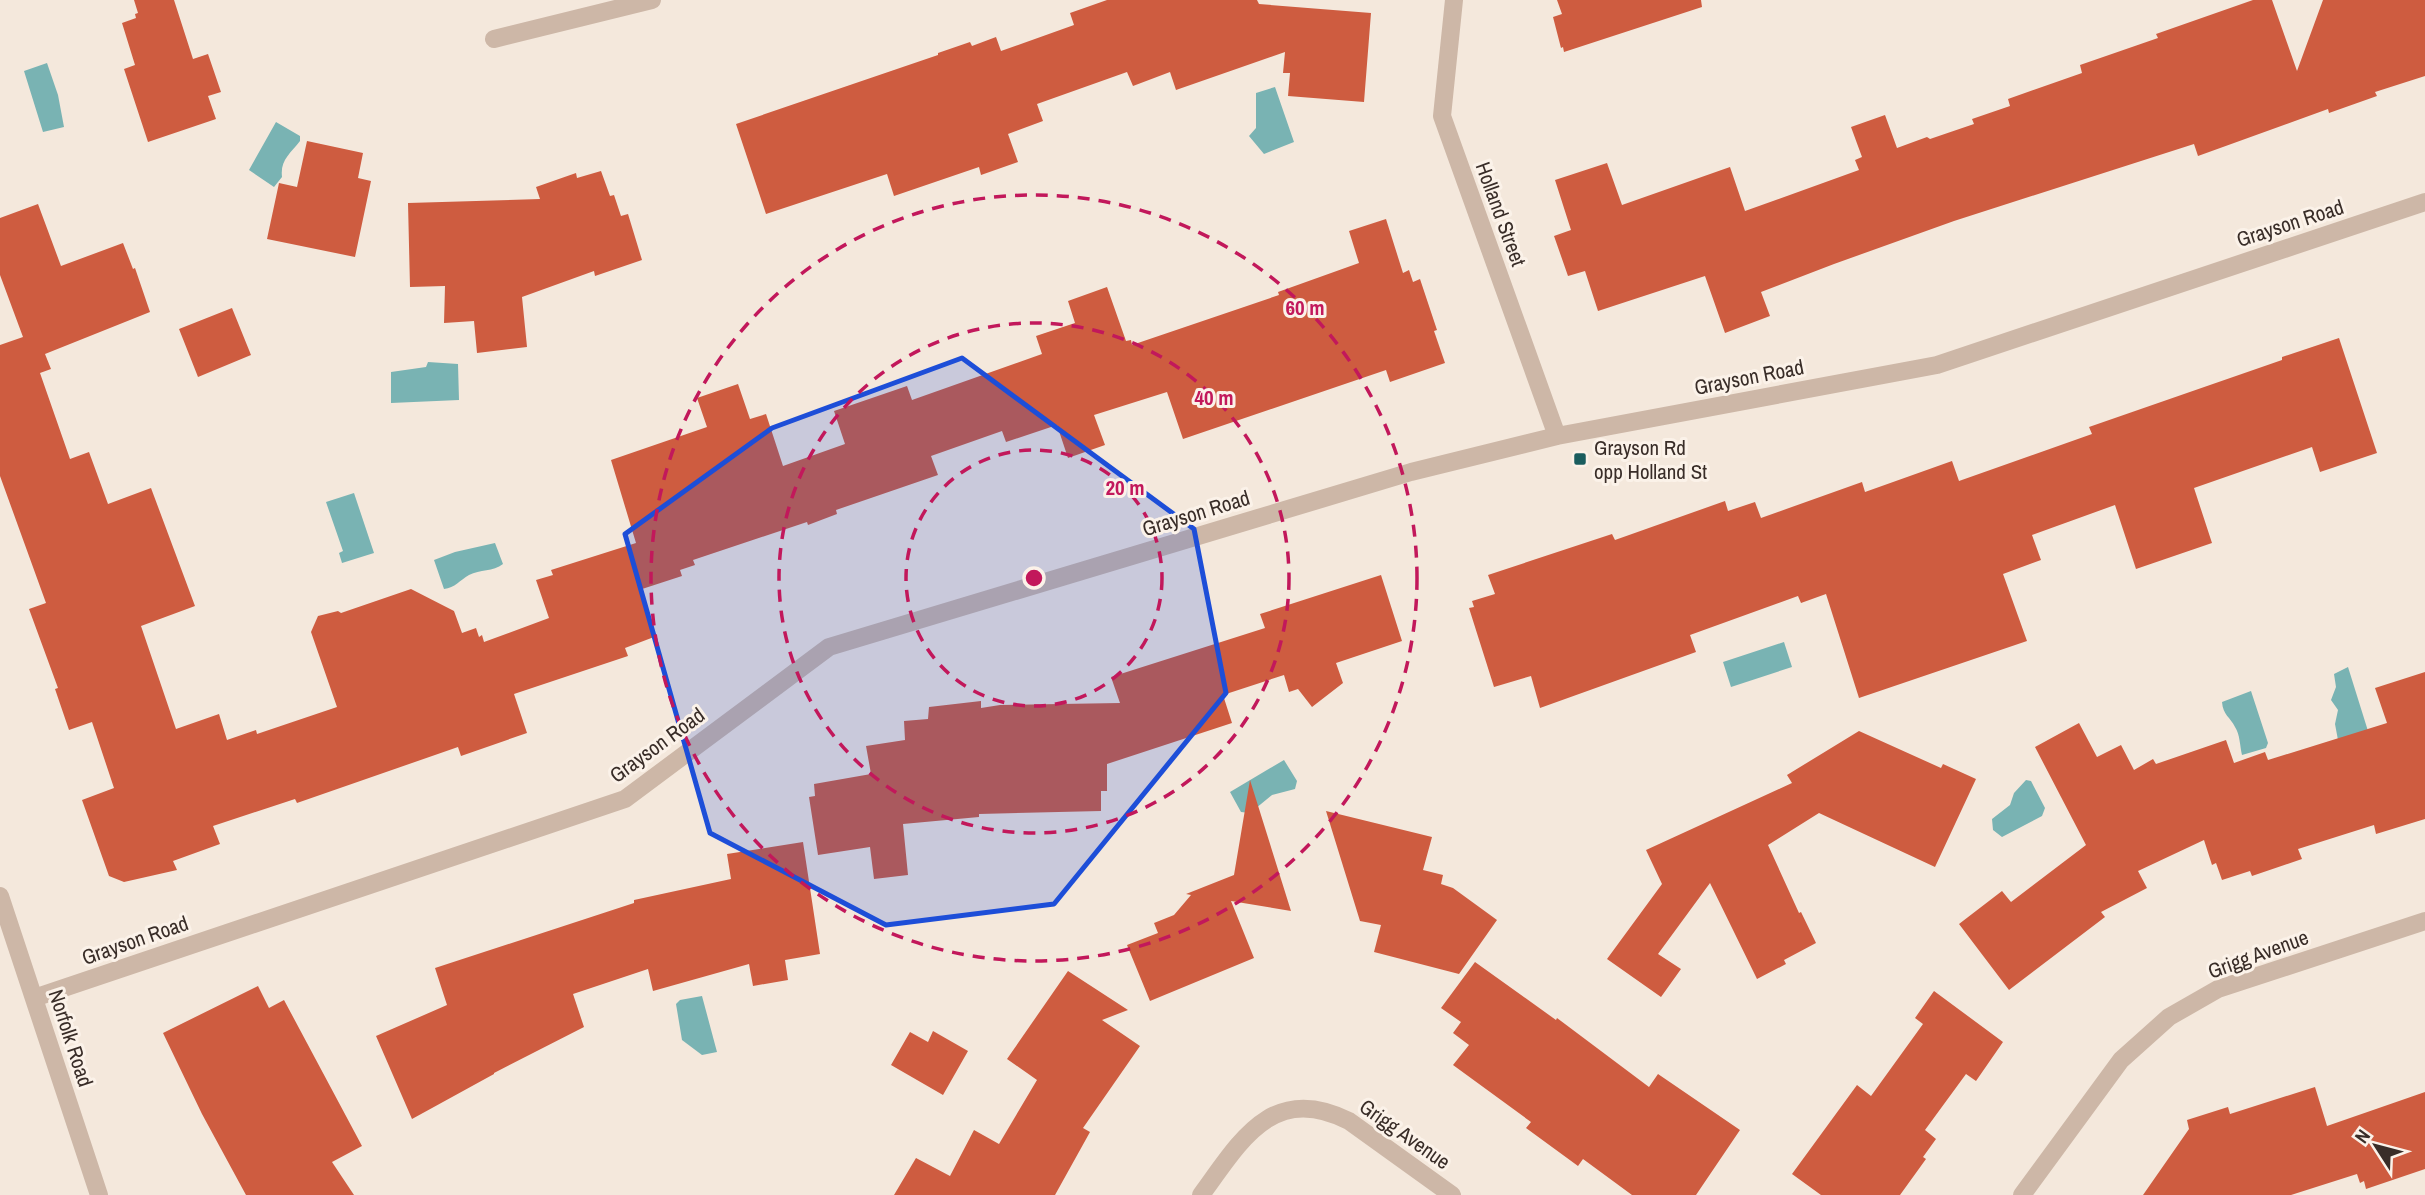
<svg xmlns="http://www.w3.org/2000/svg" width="2425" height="1195" font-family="'Archivo Narrow',sans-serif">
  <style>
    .water { fill: #79b3b3 }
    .building { fill: #ce5c40 }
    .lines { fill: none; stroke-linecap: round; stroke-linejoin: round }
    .minor { stroke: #cdb7a7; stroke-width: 18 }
    .marked { fill: #1d4ed8; fill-opacity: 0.2; stroke: #1d4ed8; stroke-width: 5; stroke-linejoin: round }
    .ring { fill: none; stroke: #c2185b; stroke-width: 3.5; stroke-dasharray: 12 9 }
    .poi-dot { fill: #1a5d5e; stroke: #fbf2e9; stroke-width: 2.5 }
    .labels { text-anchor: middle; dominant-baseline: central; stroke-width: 6; stroke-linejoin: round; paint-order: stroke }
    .street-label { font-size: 21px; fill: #392d28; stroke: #fbf2e9 }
    .poi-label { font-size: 21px; fill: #392d28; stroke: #fbf2e9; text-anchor: start }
    .centre { fill: #c2185b; stroke: #fbf2e9; stroke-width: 3.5 }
    .ring-label { font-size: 21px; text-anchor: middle; font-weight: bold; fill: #c2185b; stroke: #fbf2e9; stroke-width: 6; stroke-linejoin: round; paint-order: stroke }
  </style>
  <rect width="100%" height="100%" fill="#f4e8dc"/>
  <!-- water -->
  <path class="water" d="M47,63L58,95L64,127L43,132L24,71Z
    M1275,87L1294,142L1264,154L1249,136L1256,128V93Z
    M276,122L300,136V141C290,154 280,160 282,177L274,187L249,170Z
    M428,362L458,364L459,400L391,403V372L426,367Z
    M354,493L374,553L342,563L339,553L343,551L326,502Z
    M495,543L503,564C493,572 480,569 469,575C460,580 455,588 444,589L434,560L455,552Z
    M1784,642L1792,667L1731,687L1723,662Z
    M2348,667L2368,731L2338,740L2335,724L2338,710L2331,700L2336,687L2334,674Z
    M2251,691L2268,743L2266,748L2242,755C2240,747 2240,734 2235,727C2230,717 2223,715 2222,702Z
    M1284,760L1297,781L1295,789L1272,795L1250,813L1241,812L1230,792Z
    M2026,780L2031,781L2045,808L2042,816L2002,837L1993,830L1992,819L2010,805L2014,793Z
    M702,996L717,1052L702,1055L682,1040L676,1004L680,1000Z"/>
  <!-- building -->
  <path class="building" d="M134,0H174L193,59L208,54L221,92L208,96L216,119L148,142L124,69L135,65L122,23L136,18L135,14L138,13Z
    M1107,0H1257L1259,4L1371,13L1364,102L1288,96L1290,73H1283L1285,52L1176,90L1170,72L1133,86L1127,72L1037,104L1043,121L1008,134L1018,162L981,175L979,167L894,196L887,174L766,214L736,124L938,55V53L970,42L972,46L996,37L1001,51L1074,25L1070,13Z
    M1557,0H1701L1702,7L1564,52L1563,47L1561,48L1553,17L1562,14Z
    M2253,0H2272L2297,71L2323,0H2425V76L2375,92L2377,96L2329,113L2328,109L2198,156L2194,144L1954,221L1834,264L1761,292L1770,316L1725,333L1705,276L1598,311L1585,271L1568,276L1554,236L1571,230L1555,180L1607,163L1622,205L1730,167L1745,211L1859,170L1855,160L1862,157L1851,127L1885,115L1897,148L1927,137L1930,139L1974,124L1972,119L2010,106L2008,99L2082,73L2080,65L2158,38L2156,34Z
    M307,141L363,153L358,178L371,181L355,257L267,239L279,183L297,187Z
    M601,171L610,196L614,195L621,216L628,214L642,260L595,276L594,271L522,297L527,347L477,353L474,321L444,323L445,286L410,287L408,203L540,199L536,187L576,173L577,178Z
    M38,204L61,266L123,243L133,269L135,268L150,312L45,354L51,369L40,373L70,459L89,452L108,504L151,488L195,606L141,626L176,729L219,714L227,740L256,730L257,734L337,707L311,632L318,616L338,611L341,613L411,589L454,611L462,633L476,628L479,637L482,635L484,642L549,618L536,580L553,575L551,570L636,543L611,460L707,427L697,398L738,384L750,419L766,414L783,466L845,444L834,411L907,386L912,400L1042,354L1036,336L1075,323L1068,301L1107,287L1126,341L1131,340L1132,345L1279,295L1278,292L1359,263L1349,231L1386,219L1403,273L1409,270L1413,282L1420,279L1437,330L1434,331L1445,363L1390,382L1386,370L1183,439L1167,392L1094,415L1105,445L1068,458L1057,425L1006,442L1002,431L931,456L938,475L836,510L837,514L808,525L807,522L693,560L695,565L680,570L682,576L639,590L654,637L625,648L628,656L514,694L527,733L461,756L458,747L297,803L295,799L213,826L220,844L173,861L177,870L124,882L109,876L82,800L114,788L92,722L69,730L55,689L58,688L29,609L46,603L0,476V345L23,337L0,275V218Z
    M232,308L251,355L198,377L179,329Z
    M2339,338L2377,453L2320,472L2312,447L2194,488L2212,543L2136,569L2115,505L2032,535L2041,560L2003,574L2027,641L1859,698L1826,594L1801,603L1798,596L1690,635L1696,652L1540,708L1531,676L1494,687L1469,608L1474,607L1472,601L1495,594L1488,575L1612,534L1615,540L1725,501L1728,511L1755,502L1761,518L1862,482L1865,492L1952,461L1959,481L2092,434L2089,427L2282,360V357Z
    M1381,575L1402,641L1336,663L1343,683L1312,707L1298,689L1289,692L1284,675L1223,695L1232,723L1107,764V791H1101V811L979,814V817L903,824L908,875L874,879L870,847L818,855L809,797L815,796L814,784L871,774L866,746L905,740L904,721L928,719L929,707L981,701V708L1000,705L1120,703L1111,677L1265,628L1260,614Z
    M2425,672V819L2376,834L2374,825L2298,849L2302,859L2252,876L2250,871L2222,880L2216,863L2212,865L2204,840L2138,871L2147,888L2101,912L2105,917L2009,990L1959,924L2002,891L2011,902L2086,845L2035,747L2079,723L2097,757L2121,745L2134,770L2153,759L2156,764L2226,740L2234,763L2265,752L2268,760L2387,723L2375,688Z
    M1859,731L1941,768L1943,764L1976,779L1935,867L1819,813L1768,845L1799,913L1801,912L1816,943L1784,960L1786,964L1757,979L1710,883L1658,954L1681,969L1661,997L1607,959L1662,884L1646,850L1792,783L1787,775Z
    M1250,780L1291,911L1231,901L1254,958L1150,1001L1127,945L1158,933L1154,923L1174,915L1191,895L1186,894L1234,875Z
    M1326,811L1432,837L1423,870L1443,875L1441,884L1453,888L1497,920L1459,974L1374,952L1381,925L1360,921Z
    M803,842L820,954L785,960L788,980L753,986L749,964L653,991L648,969L573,994L584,1027L494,1073V1074L412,1119L376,1036L447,1005L435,968L634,903V900L731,879L727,854Z
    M1475,962L1556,1020L1557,1018L1649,1087L1658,1074L1740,1130L1696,1195H1632L1583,1159L1578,1166L1526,1128L1531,1122L1453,1065L1469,1045L1453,1033L1461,1022L1441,1008Z
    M1068,971L1128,1010L1102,1020L1140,1046L1083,1128L1090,1132L1055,1195H894L916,1158L950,1176L974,1130L999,1144L1037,1080L1007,1059Z
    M258,986L269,1008L284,1000L362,1146L332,1162L354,1195H246L202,1114L163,1033Z
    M1934,991L2003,1042L1976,1081L1966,1074L1925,1130L1936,1139L1923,1157L1926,1159L1900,1195H1821L1792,1174L1857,1085L1871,1096L1923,1024L1915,1018Z
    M933,1031L968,1051L943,1095L891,1065L910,1032L928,1042Z
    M2315,1087L2327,1126L2425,1092V1169L2366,1189L2364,1181L2360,1183L2357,1174L2291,1195H2143L2189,1129L2187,1120L2228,1107L2230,1114Z"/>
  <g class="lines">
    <!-- minor -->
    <path class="minor" d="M1454,0L1442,116L1557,436
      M494,39L652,0
      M0,896L99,1195
      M34,998L625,799L829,647L1411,472L1557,436L1937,365L2425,202
      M1201,1195C1240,1142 1272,1082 1349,1121L1452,1195
      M2022,1195L2121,1060L2169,1017L2218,989L2425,921"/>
  </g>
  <!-- marked area -->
  <path class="marked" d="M962,358L1194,529L1226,693L1054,904L886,925L710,833L625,534L772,428Z"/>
  <!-- distance rings -->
  <g class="ring">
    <circle cx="1034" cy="578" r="128"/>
    <circle cx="1034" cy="578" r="255"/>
    <circle cx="1034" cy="578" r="383"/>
  </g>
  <!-- markers -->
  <rect class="poi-dot" x="1573" y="452" width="14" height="14" rx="3.5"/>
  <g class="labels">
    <!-- street labels -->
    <g class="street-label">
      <text transform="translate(1501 214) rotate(70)">Holland Street</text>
      <text transform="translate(2290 223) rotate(-18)">Grayson Road</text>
      <text transform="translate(1749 377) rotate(-11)">Grayson Road</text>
      <text transform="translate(1196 513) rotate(-17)">Grayson Road</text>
      <text transform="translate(657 745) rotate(-36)">Grayson Road</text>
      <text transform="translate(135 940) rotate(-19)">Grayson Road</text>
      <text transform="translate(2258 954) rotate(-20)">Grigg Avenue</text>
      <text transform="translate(71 1038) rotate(72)">Norfolk Road</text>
      <text transform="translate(1405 1134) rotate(35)">Grigg Avenue</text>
    </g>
    <!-- poi labels -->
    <g class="poi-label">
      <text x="1594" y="447">Grayson Rd<tspan x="1594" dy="24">opp Holland St</tspan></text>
    </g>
  </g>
  <circle cx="1034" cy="578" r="10" class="centre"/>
  <g class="ring-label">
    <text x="1305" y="315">60 m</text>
    <text x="1214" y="405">40 m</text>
    <text x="1125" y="495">20 m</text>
  </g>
  <!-- north arrow -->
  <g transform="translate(2376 1146) rotate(306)" stroke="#fbf2e9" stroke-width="5" paint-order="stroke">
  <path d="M0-5L12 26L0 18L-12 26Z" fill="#392d28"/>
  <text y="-10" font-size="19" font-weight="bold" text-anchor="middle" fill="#392d28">N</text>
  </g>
</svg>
